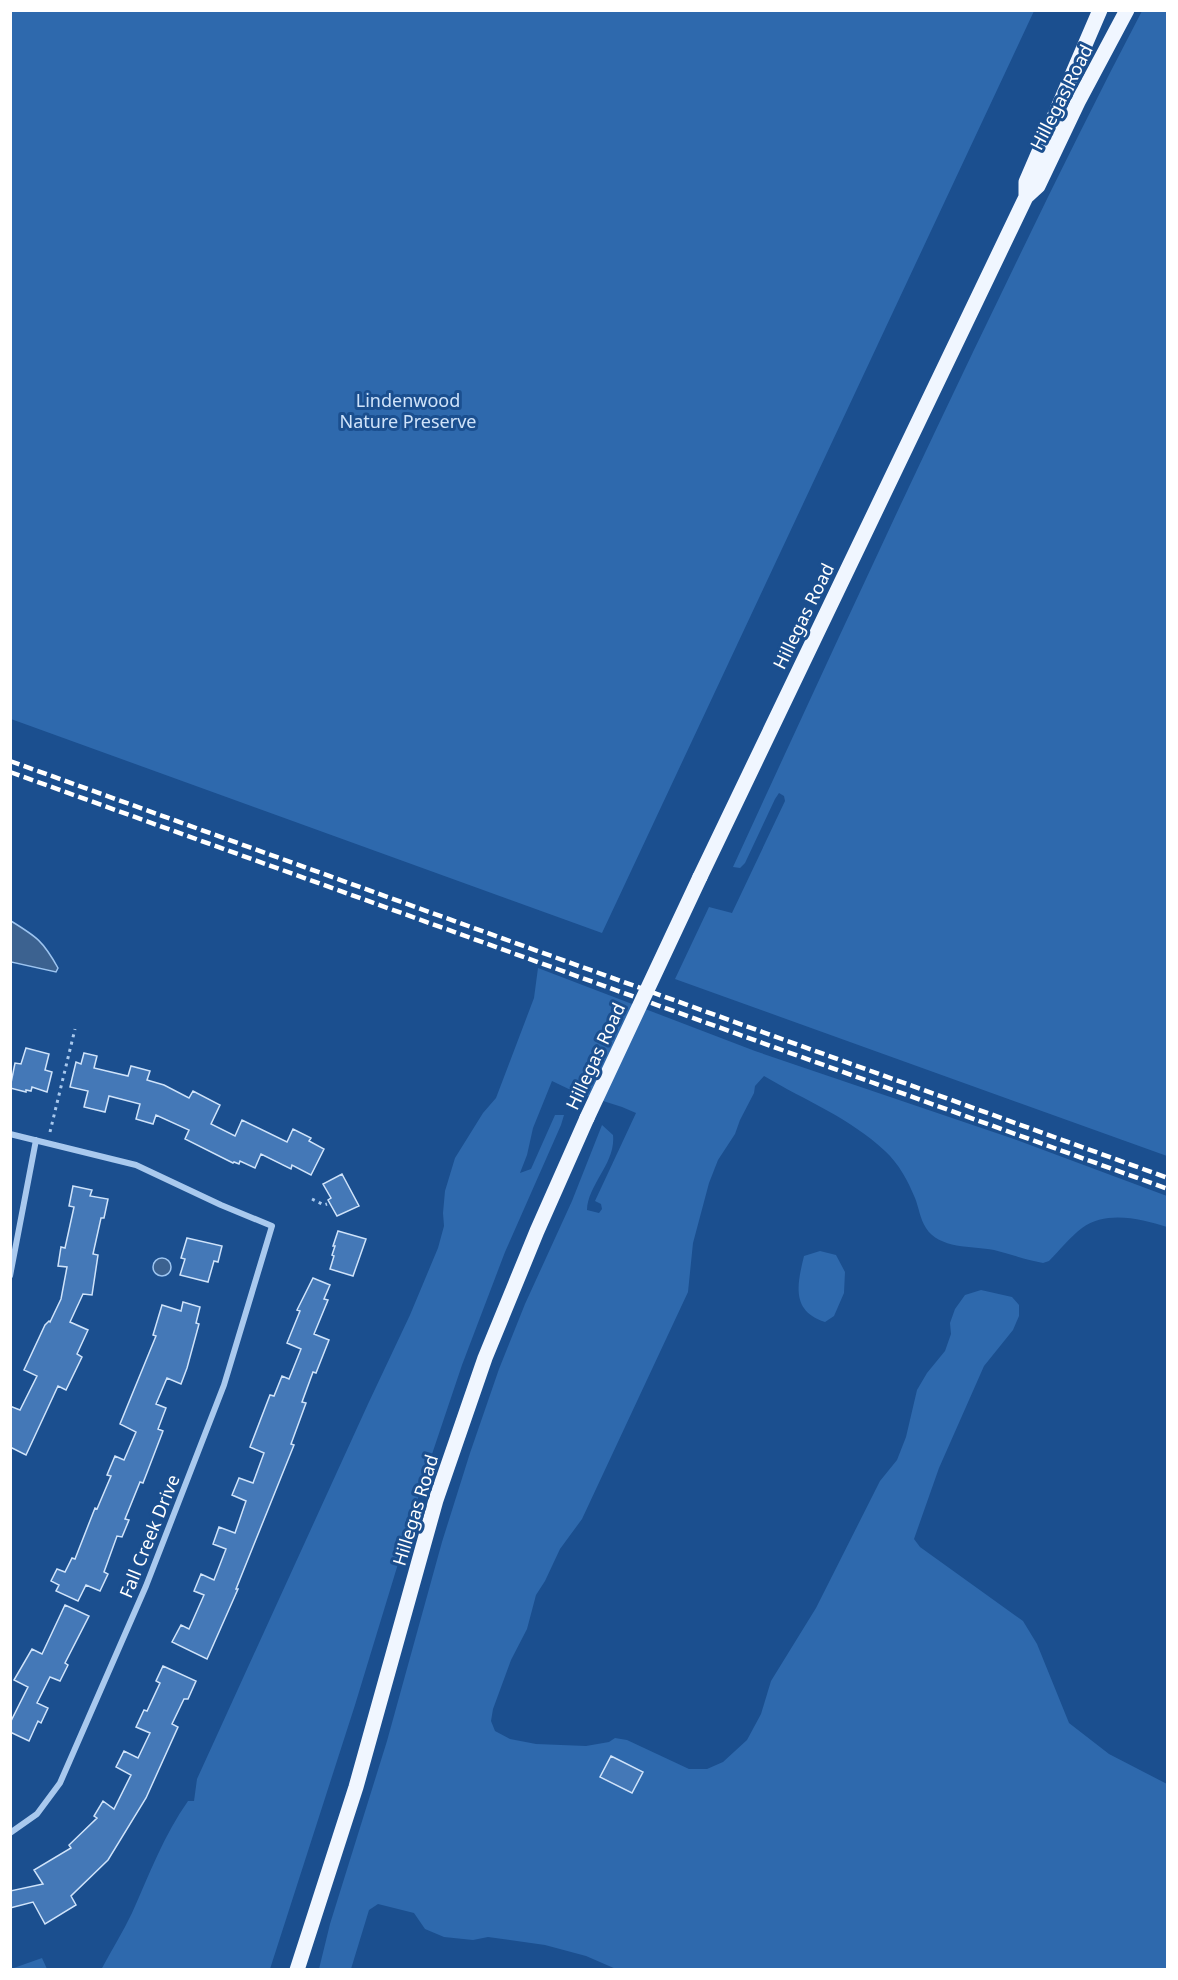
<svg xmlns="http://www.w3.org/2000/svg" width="1178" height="1980" font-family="'Noto Sans',sans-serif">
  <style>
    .green { fill: #2e69ad }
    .water { fill: #3c6290; stroke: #9cc4f0; stroke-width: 1.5 }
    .building { fill: #4478b7; stroke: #cfe3fa; stroke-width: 1.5 }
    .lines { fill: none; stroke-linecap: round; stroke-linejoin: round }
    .path { stroke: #a9c9ee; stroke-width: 3; stroke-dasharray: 3 4.5; stroke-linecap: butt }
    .minor { stroke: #a9c9ee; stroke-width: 6 }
    .primary { stroke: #f0f6ff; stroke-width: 15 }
    .rail { stroke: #fff; stroke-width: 4.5; stroke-dasharray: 10 4.5; stroke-linecap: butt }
    .primary-bridge { stroke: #f0f6ff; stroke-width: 15 }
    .labels { text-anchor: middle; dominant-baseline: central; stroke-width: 6; stroke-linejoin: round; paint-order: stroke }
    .street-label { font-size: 18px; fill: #fff; stroke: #1b4f8f }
    .park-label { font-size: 18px; fill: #cfe3fa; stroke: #1b4f8f }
  </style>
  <rect width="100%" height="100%" fill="#1b4f8f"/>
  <!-- green -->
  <path class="green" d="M10,11H1034L602,933L11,719Z
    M1142,11H1168L1167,1156L675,979L709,907L732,913L785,801L784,796L779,793L775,799L745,863L740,868L733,867C812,695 891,523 973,352C1028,238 1083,123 1142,11Z
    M538,968L755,1051L1011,1138L1167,1196V1227C1141,1219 1107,1210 1082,1228C1070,1237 1060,1250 1049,1261L1043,1263C1026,1260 1010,1254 994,1250C972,1246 939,1249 926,1228C920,1219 919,1208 915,1198C908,1181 899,1164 885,1151C850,1118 806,1101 764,1076L755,1086L754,1093L740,1120L735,1134L718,1160L709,1183L693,1243L688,1292L582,1519L560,1549L545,1581L536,1595L527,1629L511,1660L493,1709L491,1721L495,1731L510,1739L536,1744L586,1746L609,1742L615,1738L627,1740L689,1769H707L723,1762L747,1740L761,1714L771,1681L816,1608L880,1481L897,1460L906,1437L917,1390L927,1373L945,1351L951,1334L950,1323L955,1309L965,1295L981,1290L1012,1297L1019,1305V1316L1013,1330L984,1366L939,1468L914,1539L920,1547L1023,1621L1037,1644L1069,1723L1109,1754L1167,1784V1969H616L586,1956L545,1945L488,1937L473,1940L444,1937L425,1929L414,1913L378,1904L369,1910L351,1969H319L330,1924L387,1741L442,1542L470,1453L499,1369L525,1304L572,1201L602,1125L613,1135C616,1163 588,1184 587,1210L599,1213L602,1209L601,1204L595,1201L636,1113L622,1107L575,1092L552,1081L533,1128L527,1155L520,1173L531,1169L555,1115H564L561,1125L505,1252L462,1365L426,1472L355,1705L270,1969L101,1970C111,1951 123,1932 132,1913C149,1875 164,1835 188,1801H194L197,1779L368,1404L410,1315L438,1248L444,1226L443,1213L445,1191L455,1158L483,1113L496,1098L534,998Z
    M820,1251L836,1255L845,1272L844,1293L834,1316L825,1322C791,1311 797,1285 804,1256Z
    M42,1958L47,1969H11Z"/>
  <!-- water -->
  <path class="water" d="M11,921C37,937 43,941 58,968L56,972L11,962Z
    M153 1267a9 9 0 1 1 18 0a9 9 0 1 1-18 0Z"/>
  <!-- building -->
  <path class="building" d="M26,1048L49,1054L45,1070L52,1072L47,1092L32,1087L31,1091L26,1090V1092L10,1088L15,1063L21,1064Z
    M84,1053L97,1056L94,1068L128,1076L131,1066L150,1071L147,1080L164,1085L189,1098L193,1091L220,1105L211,1124L235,1136L242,1120L287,1142L293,1129L311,1138L309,1141L324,1149L311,1175L292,1165L291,1169L261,1154L255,1168L240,1161L239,1164L234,1162L233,1163L185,1139L189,1130L156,1115L153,1124L136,1119L140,1104L109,1096L105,1112L84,1107L88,1091L70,1087L76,1062L81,1064Z
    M342,1174L359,1206L337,1216L328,1200L331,1198L323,1184Z
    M73,1186L92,1190L90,1196L108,1199L104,1218H101L93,1254L98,1255L92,1295L83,1294L70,1322L88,1330L77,1354L82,1357L66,1390L58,1386L26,1455L10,1447V1406L20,1410L37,1376L24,1370L45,1325L49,1321L50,1322L61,1299L67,1267L58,1266L61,1247L65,1248L74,1207L69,1206Z
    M338,1231L366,1239L353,1276L330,1269L334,1256L332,1255L335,1246H333Z
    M187,1238L222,1246L218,1262L214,1261L208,1282L180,1275L185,1259L181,1258Z
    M313,1278L330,1285L324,1299L328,1300L314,1334L329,1340L316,1373L313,1372L302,1402L306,1403L291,1444L294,1445L236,1589H238L207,1659L172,1642L181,1625L189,1629L204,1595L194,1591L201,1574L214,1580L226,1549L213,1544L219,1527L235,1533L246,1501L232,1495L239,1478L253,1483L264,1453L250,1447L270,1395L274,1396L282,1376L289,1379L301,1349L287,1343L300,1311L297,1310Z
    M183,1302L200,1307L196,1323L199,1324L187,1368L181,1384L167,1378L156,1404L166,1408L158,1429L163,1431L143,1483L140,1482L125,1519L129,1520L122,1537L117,1536L104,1572L108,1574L100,1591L86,1585L78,1601L56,1591L59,1585L51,1581L57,1569L65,1572L72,1558L75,1559L95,1508L97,1509L111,1476L107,1475L115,1456L124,1460L136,1432L120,1424L156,1336L153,1335L162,1305L181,1311Z
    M65,1605L89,1616L65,1663L68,1665L60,1681L50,1677L37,1703L48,1708L41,1723L38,1721L29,1741L10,1732V1723L28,1687L14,1680L32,1649L42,1654Z
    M163,1666L196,1681L188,1699H184L172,1724L178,1727L146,1798L108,1860L71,1896L76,1905L45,1924L33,1902L10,1908V1891L43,1884L34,1870L71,1848L69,1845L97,1818L94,1816L103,1801L114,1809L131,1775L116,1767L124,1751L138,1758L150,1733L136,1727L144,1710L147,1711L160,1683L156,1681Z
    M611,1756L643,1772L632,1793L600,1777Z"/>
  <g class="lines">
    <!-- path -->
    <path class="path" d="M50,1132L75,1029
      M312,1199L324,1205L327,1204"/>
    <!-- minor -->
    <path class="minor" d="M10,1134L136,1165L221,1205L272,1226L224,1385L146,1586L60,1783L37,1814L10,1833
      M10,1276L36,1140"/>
    <!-- primary -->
    <path class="primary" d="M1026,197V182L1100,10
      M700,877L1026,197L1038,186L1078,102L1127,10
      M297,1970L356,1787L436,1500L485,1358L537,1231L587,1118"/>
    <!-- rail -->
    <path class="rail" d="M10,761L1168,1178
      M10,772L1168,1189"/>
    <!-- primary-bridge -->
    <path class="primary-bridge" d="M587,1118L700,877"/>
  </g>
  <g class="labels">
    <!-- street labels -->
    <g class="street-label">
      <text transform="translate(1061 97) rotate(-63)">Hillegas Road</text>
      <text transform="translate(803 616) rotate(-64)">Hillegas Road</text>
      <text transform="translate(595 1056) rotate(-65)">Hillegas Road</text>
      <text transform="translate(415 1510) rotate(-73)">Hillegas Road</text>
      <text transform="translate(149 1536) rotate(-68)">Fall Creek Drive</text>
    </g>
    <!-- park labels -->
    <g class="park-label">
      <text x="408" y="400">Lindenwood<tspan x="408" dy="21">Nature Preserve</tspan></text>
    </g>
  </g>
  <!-- border -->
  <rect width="1178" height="1980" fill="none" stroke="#ffffff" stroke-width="24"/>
</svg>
